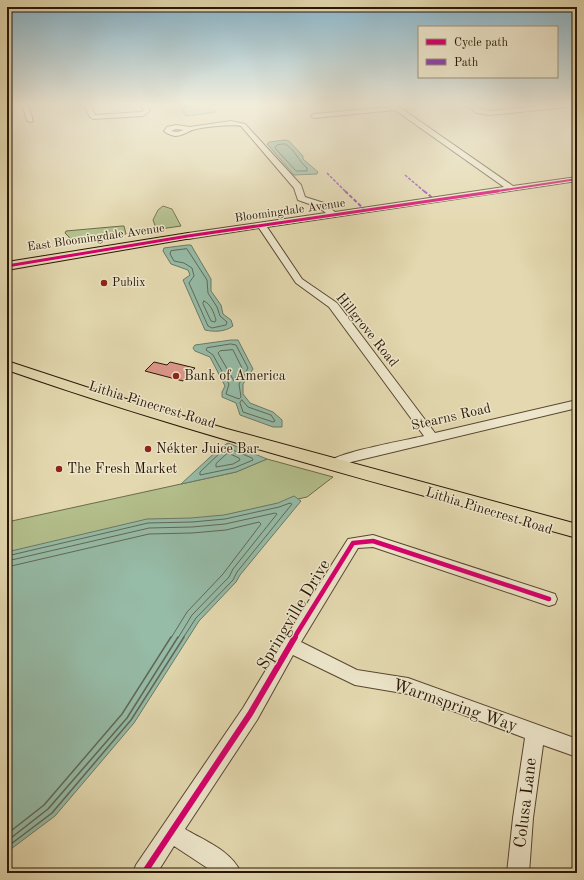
<svg xmlns="http://www.w3.org/2000/svg" width="584" height="880" font-family="'Old Standard TT',serif">
  <style>
    .green { fill: #b3bf8c; stroke: #6e6b49 }
    .water { fill: #96bba7; stroke: #6b7967 }
    .lines { fill: none; stroke-linecap: round; stroke-linejoin: round }
    .shore-far1 { stroke: #606956; stroke-width: 1 }
    .shore { stroke: #606956; stroke-width: 1.5 }
    .building { fill: #db9689; stroke: #2a1706 }
    .minor-casing { stroke: #584730; stroke-width: 2 }
    .major-casing { stroke: #2a1706; stroke-width: 2 }
    .minor { fill: #ede6cb; fill-rule: evenodd }
    .major { fill: #e3d8af; fill-rule: evenodd }
    .quiet-far1 { stroke: #8e44ad; stroke-width: 1.5; stroke-dasharray: 3 1.5; stroke-linecap: butt }
    .quiet { stroke: #8e44ad; stroke-width: 2; stroke-dasharray: 4 2; stroke-linecap: butt }
    .cycleway-far3-casing { stroke: #ede6cb; stroke-width: 3.5 }
    .cycleway-far2-casing { stroke: #ede6cb; stroke-width: 4.5 }
    .cycleway-far1-casing { stroke: #ede6cb; stroke-width: 7 }
    .cycleway-casing { stroke: #ede6cb; stroke-width: 8 }
    .cycleway-far3 { stroke: #d6006c; stroke-width: 2 }
    .cycleway-far2 { stroke: #d6006c; stroke-width: 3 }
    .cycleway-far1 { stroke: #d6006c; stroke-width: 4.5 }
    .cycleway { stroke: #d6006c; stroke-width: 6 }
    .poi-dot { fill: #8f2418; stroke: #ede6cb; stroke-width: 1.5 }
    .labels { text-anchor: middle; dominant-baseline: central; stroke-width: 3; stroke-linejoin: round; paint-order: stroke }
    .far-street-label { font-size: 12px; fill: #2a1706; stroke: #ede6cb }
    .far-poi-label { font-size: 12px; fill: #2a1706; stroke: #ede6cb; text-anchor: start }
    .street-label { font-size: 14px; fill: #2a1706; stroke: #ede6cb }
    .poi-label { font-size: 14px; fill: #2a1706; stroke: #ede6cb; text-anchor: start }
    .near-street-label { font-size: 17px; fill: #2a1706; stroke: #ede6cb }
  </style>
  <rect width="100%" height="100%" fill="#e3d8af"/>
  <filter id="stains"><feTurbulence type="fractalNoise" baseFrequency=".005" numOctaves="4"/><feColorMatrix values="0 0 0 0 .2 0 0 0 0 .09 0 0 0 0 .02 0 0 0 .5 -.17"/></filter>
  <radialGradient id="worn" r=".72"><stop offset=".6" stop-color="#630" stop-opacity="0"/><stop offset="1" stop-color="#630" stop-opacity=".3"/></radialGradient>
  <!-- green -->
  <path class="green" d="M163,206L172,209L181,226L160,229L156,228L153,220L158,210Z
    M122,226H124L126,234L70,242L69,237L65,233L66,231Z
    M267,459L333,477L307,497L222,516L7,556V522L236,472Z"/>
  <!-- water -->
  <path class="water" d="M208,104L216,112L188,116L185,115L180,107Z
    M285,140L289,141L303,156V159L318,172L317,174L294,175L267,144L269,142Z
    M187,245H191L211,279V291L221,305L223,314L231,320L233,326C225,332 214,332 205,330L183,280L190,275L188,270L171,264L163,251L164,248Z
    M231,340H238L253,369L243,384V394L250,403L273,412L282,420V427H273L240,415L236,403L222,397V392L225,386L210,357L195,351L193,348L195,345Z
    M228,443L267,459L236,472L181,484L221,447Z
    M294,496L301,501L240,575L236,582L199,621L134,723L55,816L7,852V552L147,519L191,518L224,515L278,503Z"/>
  <g class="lines">
    <!-- shore-far1 -->
    <path class="shore-far1" d="M285,144C295,149 298,161 307,168V171H296L275,148L277,145Z
      M187,249L207,280L208,293L217,307L220,316L227,322L226,325L212,328L208,326L189,283L194,276L192,268L184,263L174,261L170,254L171,251Z
      M204,301C211,304 214,313 216,320L215,322L211,321L203,304Z
      M231,344L236,345L248,368L239,384L241,397L239,399L226,394L229,384L213,355L206,350L207,348Z
      M233,350L242,368L234,381L218,353L220,351Z
      M242,400L248,407L271,415L275,421L273,422L243,412L240,403Z
      M228,448L252,458L253,460L234,468L200,475V472L223,450Z
      M228,453L239,458L240,460L233,464L216,467V464Z
      M7,556L148,523L192,522L225,519L279,507L290,503L292,504L237,572L233,580L196,618L183,638
      M7,561L149,528L192,527L225,524L275,513L277,514L233,569L229,577L192,615L178,638
      M7,567L149,534L192,533L226,530L259,522L261,524L223,574L187,612L171,638"/>
    <!-- shore -->
    <path class="shore" d="M7,834L44,805L122,714L171,637
      M7,841L48,809L127,718L178,637
      M7,847L52,813L131,720L184,637"/>
  </g>
  <!-- building -->
  <path class="building" d="M154,362L167,365L170,362L195,368L183,381L145,371Z"/>
  <g class="lines">
    <defs>
      <path id="minor" d="M22,104H28L33,121L32,122L27,121Z
        M84,104H90L95,115L141,112L144,111L140,104H146L150,111L143,116L93,119L90,117Z
        M388,104H395L513,186L577,177V181L267,227L302,279L337,303L435,433L577,400V408L351,462L333,468L328,467L326,464C333,453 407,440 424,436L329,307L296,283L259,228L188,239L184,236L188,233L326,213L318,207L298,200L294,188L241,126C231,124 199,127 190,131C185,133 181,136 175,136C171,135 167,134 164,131L167,127L176,125L190,127L231,121L245,124L301,185L305,197L324,203L335,212L504,187L395,110L314,118L311,116L314,114L391,107ZM176,129L184,130L177,132L171,131Z
        M463,104C473,104 479,110 490,111L560,104H577V106L490,115L477,113Z
        M373,535L555,594L557,599L555,604L549,606L373,547L358,548L301,642L357,670L408,678L577,739V757L543,745L533,818L529,873H507L513,818L525,738L408,694L355,685L293,655L257,720L185,829C205,841 232,851 241,873H215L174,846L157,873H133L136,865L243,708L284,640L348,539Z"/>
      <path id="major" d="M188,233L192,234L194,236L192,238L7,270V262Z
        M7,361L86,387L227,429L577,524V538C386,485 194,435 7,370Z"/>
    </defs>
    <!-- minor casing -->
    <use href="#minor" class="minor-casing"/>
    <!-- major casing -->
    <use href="#major" class="major-casing"/>
    <!-- minor -->
    <use href="#minor" class="minor"/>
    <!-- major -->
    <use href="#major" class="major"/>
    <!-- quiet-far1 -->
    <path class="quiet-far1" d="M327,173L346,192
      M405,175L425,192"/>
    <!-- quiet -->
    <path class="quiet" d="M345,191L365,210
      M424,191L435,200"/>
    <defs>
      <path id="cycleway-far3" d="M491,192L577,179"/>
      <path id="cycleway-far2" d="M7,266L188,236L498,191"/>
      <path id="cycleway-far1" d="M294,638L353,543L373,541L549,599"/>
      <path id="cycleway" d="M144,873L250,714L295,637"/>
    </defs>
    <!-- cycleway-far3 casing -->
    <use href="#cycleway-far3" class="cycleway-far3-casing"/>
    <!-- cycleway-far2 casing -->
    <use href="#cycleway-far2" class="cycleway-far2-casing"/>
    <!-- cycleway-far1 casing -->
    <use href="#cycleway-far1" class="cycleway-far1-casing"/>
    <!-- cycleway casing -->
    <use href="#cycleway" class="cycleway-casing"/>
    <!-- cycleway-far3 -->
    <use href="#cycleway-far3" class="cycleway-far3"/>
    <!-- cycleway-far2 -->
    <use href="#cycleway-far2" class="cycleway-far2"/>
    <!-- cycleway-far1 -->
    <use href="#cycleway-far1" class="cycleway-far1"/>
    <!-- cycleway -->
    <use href="#cycleway" class="cycleway"/>
  </g>
  <!-- sky -->
  <linearGradient id="sky" x2="0" y2="1"><stop stop-color="#87b7ce"/><stop offset="0.46" stop-color="#f2eddb"/><stop offset="1" stop-color="#f2eddb" stop-opacity="0"/></linearGradient>
  <rect width="584" height="227" fill="url(#sky)"/>
  <!-- markers -->
  <g class="poi-dot">
    <circle cx="104" cy="283" r="4"/>
    <circle cx="176" cy="376" r="4"/>
    <circle cx="148" cy="449" r="4"/>
    <circle cx="59" cy="469" r="4"/>
  </g>
  <g class="labels">
    <!-- far-street labels -->
    <g class="far-street-label">
      <text transform="translate(290 211) rotate(-8)">Bloomingdale Avenue</text>
      <text transform="translate(96 238) rotate(-8)">East Bloomingdale Avenue</text>
    </g>
    <!-- far-poi labels -->
    <g class="far-poi-label">
      <text x="112" y="283">Publix</text>
    </g>
    <!-- street labels -->
    <g class="street-label">
      <text transform="translate(367 330) rotate(51)">Hillgrove Road</text>
      <text transform="translate(152 405) rotate(17)">Lithia Pinecrest Road</text>
      <text transform="translate(451 417) rotate(-13)">Stearns Road</text>
      <text transform="translate(489 511) rotate(17)">Lithia Pinecrest Road</text>
    </g>
    <!-- poi labels -->
    <g class="poi-label">
      <text x="184" y="376">Bank of America</text>
      <text x="156" y="449">Nékter Juice Bar</text>
      <text x="67" y="469">The Fresh Market</text>
    </g>
    <!-- near-street labels -->
    <g class="near-street-label">
      <text transform="translate(294 615) rotate(-59)">Springville Drive</text>
      <text transform="translate(455 706) rotate(19)">Warmspring Way</text>
      <text transform="translate(526 803) rotate(-83)">Colusa Lane</text>
    </g>
  </g>
  <!-- margin -->
  <rect width="584" height="880" fill="none" stroke="#e3d8af" stroke-width="24"/>
  <rect x="8" y="8" width="568" height="864" fill="none" stroke="#2a1706" stroke-width="2"/>
  <rect x="12" y="12" width="560" height="856" fill="none" stroke="#2a1706"/>
  <!-- legend -->
  <rect x="418" y="26" width="140" height="52" fill="#ede6cb" stroke="#9f937c"/>
  <rect x="426" y="39" width="20" height="6" fill="#d6006c" stroke="#9f937c"/>
  <text x="454" y="46" font-size="12" fill="#2a1706">Cycle path</text>
  <rect x="426" y="59" width="20" height="6" fill="#8e44ad" stroke="#9f937c"/>
  <text x="454" y="66" font-size="12" fill="#2a1706">Path</text>
  <rect width="100%" height="100%" filter="url(#stains)"/>
  <rect width="100%" height="100%" fill="url(#worn)"/>
</svg>
